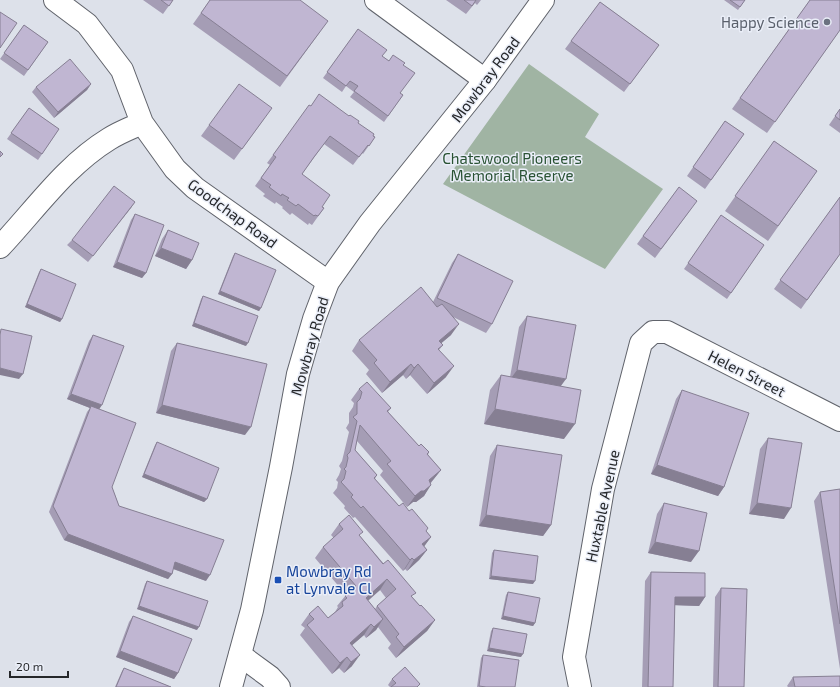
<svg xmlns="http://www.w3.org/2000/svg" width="840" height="687" font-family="'Exo 2',sans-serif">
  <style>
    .green { fill: #a0b4a3 }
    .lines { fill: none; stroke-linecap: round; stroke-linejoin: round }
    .minor-casing { stroke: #60636b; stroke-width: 24 }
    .major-casing { stroke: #60636b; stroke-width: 24 }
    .minor { stroke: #fff; stroke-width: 22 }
    .major { stroke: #fff; stroke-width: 22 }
    .wall { fill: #a59db5; fill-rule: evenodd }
    .shaded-wall { fill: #867f93 }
    .building { fill: #c0b6d2; stroke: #867f93 }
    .worship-dot { fill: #6b7280; stroke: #eaeef8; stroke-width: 1.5 }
    .transit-dot { fill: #1a4fb4; stroke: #eaeef8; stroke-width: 1.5 }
    .labels { text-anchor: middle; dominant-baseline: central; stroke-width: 3; stroke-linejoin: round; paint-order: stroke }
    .worship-label { font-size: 15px; fill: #5b616d; stroke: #eaeef8; text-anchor: end }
    .street-label { font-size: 15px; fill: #25272a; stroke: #eaeef8 }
    .park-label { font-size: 15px; fill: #295233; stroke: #eaeef8 }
    .transit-label { font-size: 15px; fill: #164399; stroke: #eaeef8; text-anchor: start }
  </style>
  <rect width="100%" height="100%" fill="#dde1ea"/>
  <!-- green -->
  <path class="green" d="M529,64L599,114L585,137L663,189L605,269L443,184Z"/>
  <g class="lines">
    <defs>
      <path id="minor" d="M55,0L87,24L122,70L142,123L175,169L195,188L328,282
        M376,0L485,80
        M0,247C35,210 65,166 109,139C120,132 131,128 142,123
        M240,655L270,677L279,687
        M580,687L574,657L603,489L641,343L653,332H667L840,420"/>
      <path id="major" d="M231,687L252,610L281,467L298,374L314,319L328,282L370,223L485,80L543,0"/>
    </defs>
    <!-- minor casing -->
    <use href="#minor" class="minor-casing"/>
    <!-- major casing -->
    <use href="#major" class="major-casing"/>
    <!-- minor -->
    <use href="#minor" class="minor"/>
    <!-- major -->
    <use href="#major" class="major"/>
  </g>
  <!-- wall -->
  <path class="wall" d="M143,0H173L163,14Z
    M210,0L320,32L280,87L193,24Z
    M446,0H481L477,5L475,3L466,14Z
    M724,0H745L738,10Z
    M810,0L840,30L767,133L732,109Z
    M600,2L659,45L624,92L565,49Z
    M24,25L48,42L24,76L0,59Z
    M358,29L382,56L389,61L403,65L400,93L403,95L384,122L350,97L354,92L346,86L342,92L323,78Z
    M91,84L87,90L54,118L32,92L36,87Z
    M311,106L375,137L363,154L362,153L353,165L324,144L302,174L322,207L324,208L312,225L309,223L308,225L292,213L290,215L282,208L283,207L276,202L275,204L263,196L265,194L255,186L270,165L267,163L273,155Z
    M29,108L59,129L38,160L7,139Z
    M840,109V133L829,125Z
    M264,119L234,160L201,136L209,125Z
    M725,121L744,134L705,189L687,176Z
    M774,141L817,171L768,241L725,211Z
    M679,187L691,209L655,258L637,244Z
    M840,197V254L801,309L774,289Z
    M135,202L88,262L67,245L72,240Z
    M135,214L146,273L142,278L113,267L131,220Z
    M721,215L764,245L727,299L684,269Z
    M168,230L192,260L186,269L155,256L162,239Z
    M235,253L261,308L259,311L218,294L233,256Z
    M458,254L492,324L486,333L453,317L451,335L441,343L443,345L439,350L446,377L427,394L410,375L406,379L403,375L382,393L366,374L369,370L352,351L359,340L433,302L452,263Z
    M41,269L62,319L60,322L25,307L39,272Z
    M203,296L246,346L192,326L201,299Z
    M527,316L561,386L564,439L484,424L490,390L501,375L510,377L519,327Z
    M93,335L99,409L112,487L119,506L206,581L173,569L172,574L168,579L64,540L49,512L87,412L90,408L67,399L89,341Z
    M177,343L245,435L156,413L171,351Z
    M359,389L391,408L388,412L419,446L429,452L428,455L441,470L433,480L431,483L424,496L416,502H413L407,507L380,475L383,471L357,441L355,450L377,475L375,479L399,506L426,531L431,537L424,546L427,550L419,560L407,571L405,569L403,571L355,517L353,518L344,508L345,506L333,493L337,488L338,482L336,480L339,475L341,469L339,466L342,461L349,432L346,428L349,423V413L353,407L354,403L351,400Z
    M682,390L724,487L718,496L651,474L676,399Z
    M768,438L784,519L749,514L760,449Z
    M157,442L207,499L204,502L142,477L155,445Z
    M497,445L551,525L543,536L479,526L490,456Z
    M840,489V669L814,501L820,492Z
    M664,503L691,562L648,553L657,514Z
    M339,524L360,536L420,606L435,620L427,631L396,658L388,648L391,644L378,627L376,630L366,638L364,635L352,645V666L344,673L339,668L332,674L300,635L305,628L301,625L309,614L328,618L335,612L338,607L337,606L346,595L315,558L323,547L334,538L331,535ZM380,590L386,598L377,606L375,609L368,601Z
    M494,550L533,584L489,579L492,553Z
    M651,572L705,597L699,606L675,605L673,687H642L645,581Z
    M147,581L197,630L137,609L145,584Z
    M721,588L744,687H713L715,597Z
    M508,592L535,623L533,626L501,619L506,595Z
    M133,616L178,673L174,679L116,657L129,622Z
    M493,628L521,657L487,651L491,631Z
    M483,655L515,687H477L481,658Z
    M124,668L171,687H115L122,671Z
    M793,677L840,687H788L787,686Z
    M392,679L418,687H390L388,685Z"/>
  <!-- shaded-wall -->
  <path class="shaded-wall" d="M91,84L87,90L54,118L58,112Z
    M135,202L131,208L88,262L93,256Z
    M161,248L192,260L186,269L155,256Z
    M117,262L146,273L142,278L113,267Z
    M220,291L261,308L259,311L218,294Z
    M27,304L62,319L60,322L25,307Z
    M194,323L248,343L246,346L192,326Z
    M459,324L451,335L431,352L439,341Z
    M411,364L403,375L382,393L390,382Z
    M418,364L410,375L406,379L414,368Z
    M454,366L446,377L427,394L434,383Z
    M0,368L23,374L19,379L0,375Z
    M517,370L566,379L558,390L509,381Z
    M71,394L102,405L98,411L91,406L90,408L67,399Z
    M162,405L251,427L245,435L156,413Z
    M495,409L575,424L564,439L484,424Z
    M657,465L724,487L718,496L651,474Z
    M441,470L433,480L422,491L431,485L424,496L416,502H413L407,507L415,496L429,480Z
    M144,474L207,499L204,502L142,477Z
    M757,503L791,508L784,519L749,514Z
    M486,515L551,525L543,536L479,526Z
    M68,534L172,574L168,579L64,540Z
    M431,537L423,548L422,544Z
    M655,542L699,551L691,562L648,553Z
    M427,550L419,560L407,571L414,560Z
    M412,558L405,569L403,571L410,560Z
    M175,562L210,575L206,581L171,568Z
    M491,576L535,581L533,584L489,579Z
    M387,579L380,590L358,609L366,598Z
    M675,597H705L699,606L669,605Z
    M139,606L199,627L197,630L137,609Z
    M503,616L535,623L533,626L501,619Z
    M383,619L376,630L366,638L374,627Z
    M435,620L427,631L396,658L404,647Z
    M371,624L364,635L342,654L350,643Z
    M489,648L523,654L521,657L487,651Z
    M120,651L178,673L174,679L116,657Z
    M360,655L352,666L344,673L351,662Z
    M347,657L339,668L332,674L340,663Z"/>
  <!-- building -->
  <path class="building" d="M161,0H173L169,6Z
    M210,0H300L328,21L287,76L201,13Z
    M464,0H476L472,6Z
    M730,0H745L740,7Z
    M810,0H840V30L775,122L740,98Z
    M600,2L659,45L630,84L571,41Z
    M0,12L17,23L0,48Z
    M24,25L48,42L28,70L4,53Z
    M358,29L387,50L382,56L389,61L393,55L405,63L403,65L415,73L400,93L403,95L388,116L354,91L358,86L350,81L346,86L327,72Z
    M70,59L91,84L58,112L36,87Z
    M239,84L272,108L242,149L209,125Z
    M319,94L349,116L350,115L359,121L358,123L374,134L373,136L375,137L369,146L368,145L359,157L330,136L314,157L302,174L330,195L322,207L324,208L318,216L315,215L314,216L298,204L296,206L287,200L289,198L282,194L281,196L269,187L271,185L261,178L276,157L273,155L309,105L311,106Z
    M29,108L59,129L42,154L11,133Z
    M840,109V120L835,116Z
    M725,121L744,134L711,180L693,167Z
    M774,141L817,171L778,226L735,196Z
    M0,151L3,154L0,157Z
    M114,186L135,202L93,256L72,240Z
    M679,187L697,201L661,249L643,236Z
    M840,197V254L807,300L780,280Z
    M135,214L164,225L146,273L117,262Z
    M721,215L764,245L731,293L688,263Z
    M168,230L199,243L192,260L161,248Z
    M235,253L276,270L261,308L220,291Z
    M458,254L513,281L492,324L437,298Z
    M41,269L76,284L62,319L27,304Z
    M421,287L437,307L442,304L459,324L439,341L443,345L438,349L454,366L434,383L418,364L414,368L411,364L390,382L374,363L377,360L359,340Z
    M203,296L258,316L248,343L194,323Z
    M527,316L576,325L566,379L517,370Z
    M1,329L32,336L23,374L0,368V335Z
    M93,335L124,346L102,405L71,394Z
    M177,343L267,364L251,427L162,405Z
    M501,375L581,390L575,424L495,409Z
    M367,382L391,408L387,411L419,446L421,444L429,452L427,454L441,470L429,480L431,485L424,491H421L415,496L387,464L391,461L360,425L355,450L377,475L374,478L399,506L403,503L409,511L412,509L428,528L426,531L431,537L422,544L427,550L414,560L412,558L410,560L363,506L361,508L351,497L353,495L341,482L344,479L346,471L344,469L346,467L348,458L347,455L350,452L357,421L353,417L357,414V402L360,399L362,392L359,389Z
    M682,390L749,413L724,487L657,465Z
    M91,406L136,423L112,487L119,506L224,540L210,575L175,562L172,574L68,534L53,506Z
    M768,438L802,443L791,508L757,503Z
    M157,442L219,468L207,499L144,474Z
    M497,445L562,455L551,525L486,515Z
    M840,489V624L820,492Z
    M664,503L707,513L699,551L655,542Z
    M349,515L363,532L359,535L383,564L388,560L416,593L411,596L420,606L421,605L435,620L404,647L396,637L399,634L377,606L396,589L387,579L366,598L383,619L374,627L371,624L350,643L360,655L351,662L347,657L340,663L307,625L314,619L309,614L318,606L328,618L343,606L342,602L347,598L345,596L356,586L323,547L343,529L339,524Z
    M494,550L538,556L535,581L491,576Z
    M651,572L705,573V597H675L673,687H648Z
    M147,581L208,601L199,627L139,606Z
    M721,588L747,589L744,687H718Z
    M508,592L540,598L535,623L503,616Z
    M133,616L192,639L178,673L120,651Z
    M493,628L527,634L523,654L489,648Z
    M483,655L519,660L515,687H486L479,686Z
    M405,667L420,684L417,687H391L396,683L392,679Z
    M124,668L171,687H116Z
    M840,676V687H795L793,677Z"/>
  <!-- markers -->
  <circle class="worship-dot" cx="827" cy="22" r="4"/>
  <rect class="transit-dot" x="274" y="576" width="8" height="8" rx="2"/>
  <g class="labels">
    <!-- worship labels -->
    <g class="worship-label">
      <text x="819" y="22">Happy Science</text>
    </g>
    <!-- street labels -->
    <g class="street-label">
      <text transform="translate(485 79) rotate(-53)">Mowbray Road</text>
      <text transform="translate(233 213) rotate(36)">Goodchap Road</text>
      <text transform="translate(309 346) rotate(-74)">Mowbray Road</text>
      <text transform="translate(747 373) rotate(27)">Helen Street</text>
      <text transform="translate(602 506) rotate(-78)">Huxtable Avenue</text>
    </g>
    <!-- park labels -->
    <g class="park-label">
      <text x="512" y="158">Chatswood Pioneers<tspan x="512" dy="17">Memorial Reserve</tspan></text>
    </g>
    <!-- transit labels -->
    <g class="transit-label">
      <text x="286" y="571">Mowbray Rd<tspan x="286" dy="17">at Lynvale Cl</tspan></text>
    </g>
  </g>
  <!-- scale -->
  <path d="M10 671v6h58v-6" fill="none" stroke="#25272a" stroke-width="2"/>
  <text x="16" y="671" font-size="12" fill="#25272a" stroke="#eaeef8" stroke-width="3" paint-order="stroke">20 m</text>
</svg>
